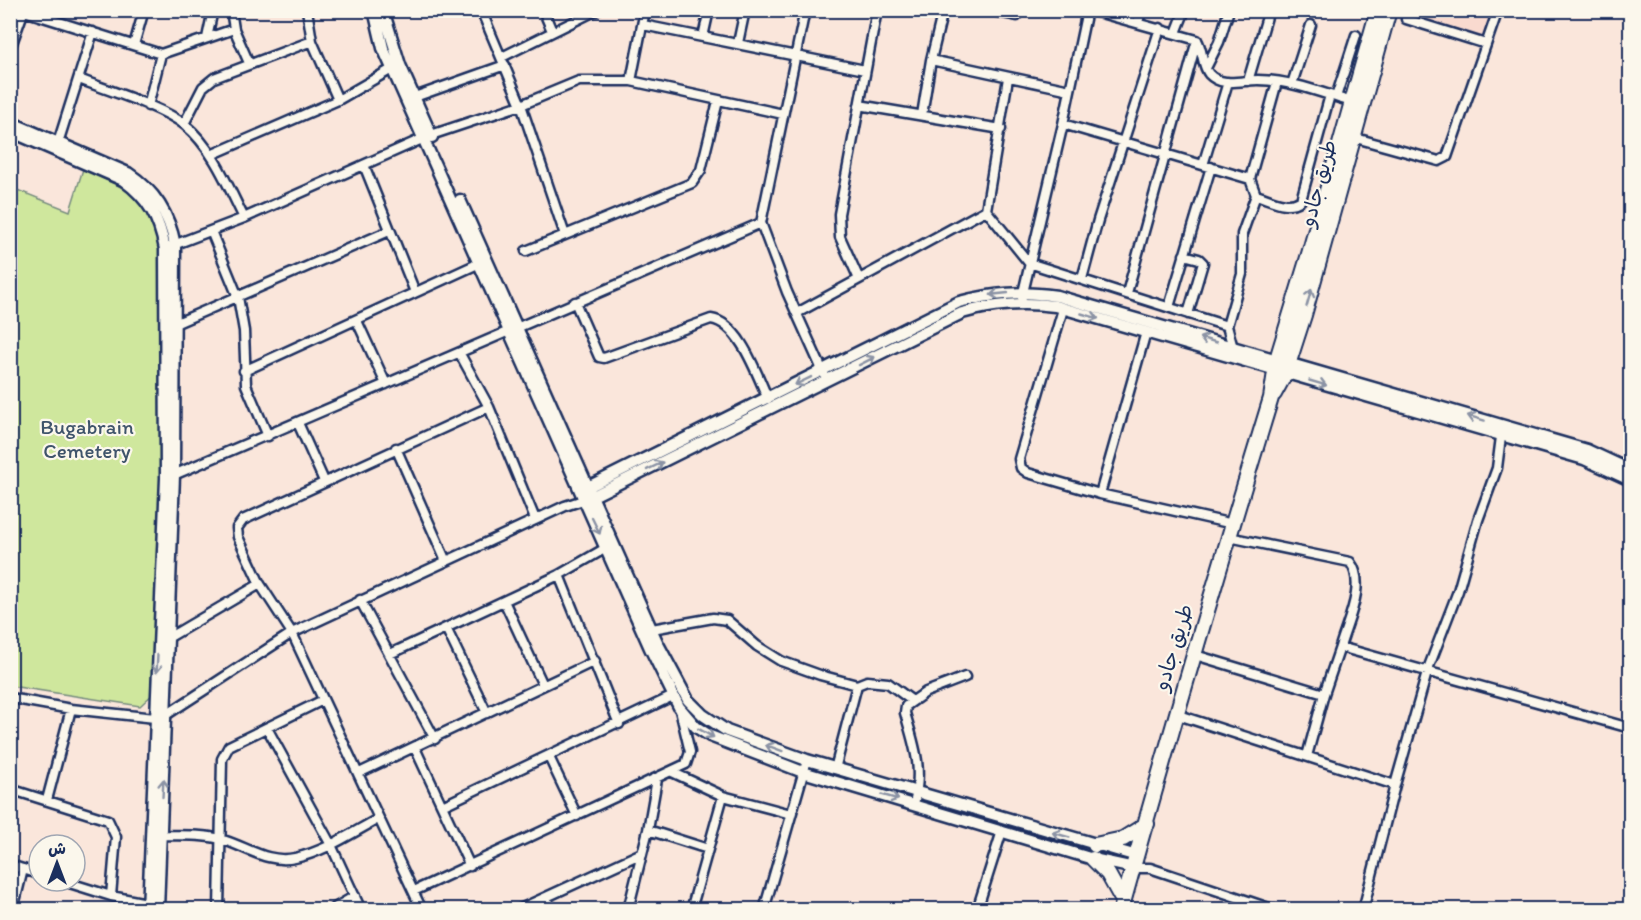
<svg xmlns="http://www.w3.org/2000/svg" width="1641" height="920" font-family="Itim,'Playpen Sans Arabic',sans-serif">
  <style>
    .built { fill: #f9dacf }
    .green { fill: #cfe79d; stroke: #758b7e; stroke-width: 1.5 }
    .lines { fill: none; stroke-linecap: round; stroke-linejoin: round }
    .minor-casing { stroke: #1b2f5e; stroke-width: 13 }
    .tertiary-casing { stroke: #1b2f5e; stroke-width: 15 }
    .trunk-casing { stroke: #1b2f5e; stroke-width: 18 }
    .minor { stroke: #fbf7ec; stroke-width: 8 }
    .tertiary { stroke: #fbf7ec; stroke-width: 10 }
    .trunk { stroke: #fbf7ec; stroke-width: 14 }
    .oneway { stroke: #8b93a5 }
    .labels { text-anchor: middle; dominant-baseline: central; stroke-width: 4.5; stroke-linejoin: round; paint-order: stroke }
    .street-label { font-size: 21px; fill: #1b2f5e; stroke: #fbf7ec }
    .park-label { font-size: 21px; fill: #3f546b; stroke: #fbf7ec }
  </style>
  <rect width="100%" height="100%" fill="#fae6db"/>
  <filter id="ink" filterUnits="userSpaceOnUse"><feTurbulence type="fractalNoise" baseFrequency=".0167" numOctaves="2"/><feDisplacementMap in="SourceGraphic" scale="12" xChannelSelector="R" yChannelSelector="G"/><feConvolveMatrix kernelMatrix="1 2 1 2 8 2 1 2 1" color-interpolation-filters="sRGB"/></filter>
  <g filter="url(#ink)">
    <!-- built -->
    <path class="built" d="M1403,10L1494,11L1484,41L1402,13Z"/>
    <!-- green -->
    <path class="green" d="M83,169L136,194L148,208L164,243V469L156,691L140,706L11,686L10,187L70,211Z"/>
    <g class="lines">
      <defs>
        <path id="minor" d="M231,10L234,29L249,63
          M307,10L312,41L338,100
          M481,10L521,105L565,235
          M543,10L552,31
          M805,10L761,223L787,292L824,374
          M987,10L1017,16L1021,10
          M1090,10L1197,40C1203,50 1202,66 1209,74C1222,88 1242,80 1258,80C1290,80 1322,93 1352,102
          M24,11L161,54L148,106
          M1406,19L1486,44
          M1138,23L1141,10
          M643,25L865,70
          M1176,33L1185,10
          M703,37L709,10
          M207,38L213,10
          M738,43L745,10
          M134,45L144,10
          M10,49L24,10
          M161,54L234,29
          M502,57L597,10
          M931,60L1070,90
          M1206,68L1219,42L1229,10
          M79,79C107,90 163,107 185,125C213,148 228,186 244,218
          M631,81L645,10
          M1248,81L1269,10
          M1292,84L1311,25
          M1336,97L1356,35
          M409,99L505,65
          M859,105L1001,129
          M922,115L931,60L943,10
          M184,124L203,87L214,78L312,41
          M1063,124L1250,179L1277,82
          M1352,137L1439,161L1447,157L1498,10
          M57,146L93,32
          M211,155L338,100L397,66
          M364,165L415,292
          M1203,165L1228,82
          M1250,179L1256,195C1270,199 1288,210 1301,200L1330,95
          M986,210L1008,78
          M211,231L238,297L244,331L246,385L268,436
          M171,246L244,218L431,135L521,105L579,81H631L783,114
          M526,251L692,183L701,170L718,101
          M1184,255L1199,259L1203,263L1188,314
          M859,279L840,237L839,214L877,10
          M1082,279L1098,220L1160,28
          M1127,293L1197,40
          M1022,297L1063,124L1087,10
          M575,302L599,357L604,358L711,319C740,323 757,375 768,399
          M1169,307L1211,167
          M1063,309L1019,459L1021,468L1028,473L1100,494L1233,524
          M797,313L986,210L1029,263L1227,326
          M357,321L386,384
          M170,326L389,231
          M1233,348L1227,326L1242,274V234L1256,195
          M460,354L489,407L535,519
          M244,371L484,261
          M298,423L324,481
          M396,448L445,559
          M169,477L761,223
          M1100,494L1146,332
          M1229,537L1350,562C1367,584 1347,622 1340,647
          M559,575L619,724
          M360,600L435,739
          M504,601L543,685
          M446,628L487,713
          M652,629L713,618L727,620L757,646L781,661L820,675L857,685L867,681L888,683L911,700
          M168,638L260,584
          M390,654L559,575L606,548
          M1192,654L1324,694L1340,647L1630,728
          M10,698L71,709L155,718L166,715L292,633L565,506L583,500
          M1175,714L1395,785L1363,910
          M267,728L331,845L361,910
          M415,748L470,866
          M1307,756L1324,694
          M549,757L577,816
          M835,769L857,685
          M672,772L723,796L791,814
          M359,773L595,661
          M1395,785L1428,669L1458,591L1478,520L1497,468L1502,429
          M10,789L108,820L116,837L111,896
          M47,800L71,709
          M914,804C923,768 915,748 905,713L906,706L926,692L965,677
          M442,806L673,696
          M648,830L708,849
          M161,835C179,836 202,834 220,839C246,846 267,864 295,858C324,852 352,833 378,819
          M10,865L39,874
          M1134,868H1150L1275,910
          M63,881L111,896L152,904
          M414,891L686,764L690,752L680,710
          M546,897L553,910
          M13,910L23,869
          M219,910L222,759L229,746L323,700
          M331,910L355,896
          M422,910L292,633L260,584L238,537L237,528L243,520L489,407
          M518,910L642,853
          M628,910L648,830L657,779
          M691,910L723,796
          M764,910L807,760
          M977,910L1002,831"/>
        <path id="tertiary" d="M374,10L383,48L650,648L679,707L696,727L710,736L803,772L1093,859L1134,868
          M383,10L400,65L432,137
          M10,122L128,173C155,191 169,214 175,245L174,475L158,910
          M10,131L123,180C149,199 159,218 165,249L166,478L148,910
          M460,200L658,644L688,700L703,715L727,731L807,760L1137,856
          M584,489L959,302C995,293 1020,291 1057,296L1587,450L1630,470
          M589,498L962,313C995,304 1022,302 1055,306L1584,459L1630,480"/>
        <path id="trunk" d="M1630,10V11
          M1274,394L1285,374L1304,315L1389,10
          M1095,845L1123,839L1147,824
          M1093,859L1108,874L1123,901
          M1121,910C1169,738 1219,568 1271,398L1277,359L1309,254L1378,10"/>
      </defs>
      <!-- minor casing -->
      <use href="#minor" class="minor-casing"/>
      <!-- tertiary casing -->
      <use href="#tertiary" class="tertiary-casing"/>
      <!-- trunk casing -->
      <use href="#trunk" class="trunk-casing"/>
      <!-- minor -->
      <use href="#minor" class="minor"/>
      <!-- tertiary -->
      <use href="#tertiary" class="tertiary"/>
      <!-- trunk -->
      <use href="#trunk" class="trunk"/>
    </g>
    <!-- one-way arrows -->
    <defs><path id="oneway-shaft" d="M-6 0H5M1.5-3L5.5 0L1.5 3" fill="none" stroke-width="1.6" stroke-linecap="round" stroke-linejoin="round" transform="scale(1.5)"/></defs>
    <g class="oneway">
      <use href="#oneway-shaft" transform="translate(999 294) rotate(174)"/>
      <use href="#oneway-shaft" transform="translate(1309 298) rotate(-74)"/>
      <use href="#oneway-shaft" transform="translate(1090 316) rotate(16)"/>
      <use href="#oneway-shaft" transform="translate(1208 340) rotate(-164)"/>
      <use href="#oneway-shaft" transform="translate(867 361) rotate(-27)"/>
      <use href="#oneway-shaft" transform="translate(803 381) rotate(154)"/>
      <use href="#oneway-shaft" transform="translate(1318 383) rotate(16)"/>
      <use href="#oneway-shaft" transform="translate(1476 418) rotate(-163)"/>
      <use href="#oneway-shaft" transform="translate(655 466) rotate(-26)"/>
      <use href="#oneway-shaft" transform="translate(596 526) rotate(64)"/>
      <use href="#oneway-shaft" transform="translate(157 664) rotate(93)"/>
      <use href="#oneway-shaft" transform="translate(706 733) rotate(29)"/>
      <use href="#oneway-shaft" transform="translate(774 748) rotate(-160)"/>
      <use href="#oneway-shaft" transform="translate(163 788) rotate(-87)"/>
      <use href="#oneway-shaft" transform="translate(890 797) rotate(16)"/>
      <use href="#oneway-shaft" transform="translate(1061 835) rotate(-164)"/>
    </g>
  </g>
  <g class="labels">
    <!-- street labels -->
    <g class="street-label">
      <text transform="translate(1318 183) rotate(-75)">طريق جادو</text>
      <text transform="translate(1173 647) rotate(-73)">طريق جادو</text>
    </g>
    <!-- park labels -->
    <g class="park-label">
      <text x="87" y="426">Bugabrain<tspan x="87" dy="24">Cemetery</tspan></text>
    </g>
  </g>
  <!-- margin -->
  <rect width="1641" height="920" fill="none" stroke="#fbf7ec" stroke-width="36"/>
  <rect x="18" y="18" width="1605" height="884" fill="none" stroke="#1b2f5e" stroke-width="2" filter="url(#ink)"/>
  <!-- north arrow -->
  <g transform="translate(57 863)"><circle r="28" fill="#fbf7ec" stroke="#a1a7b3" stroke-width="1.5"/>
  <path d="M0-4.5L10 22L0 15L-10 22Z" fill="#1b2f5e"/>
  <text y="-9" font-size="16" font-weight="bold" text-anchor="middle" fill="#1b2f5e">ش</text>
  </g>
</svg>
